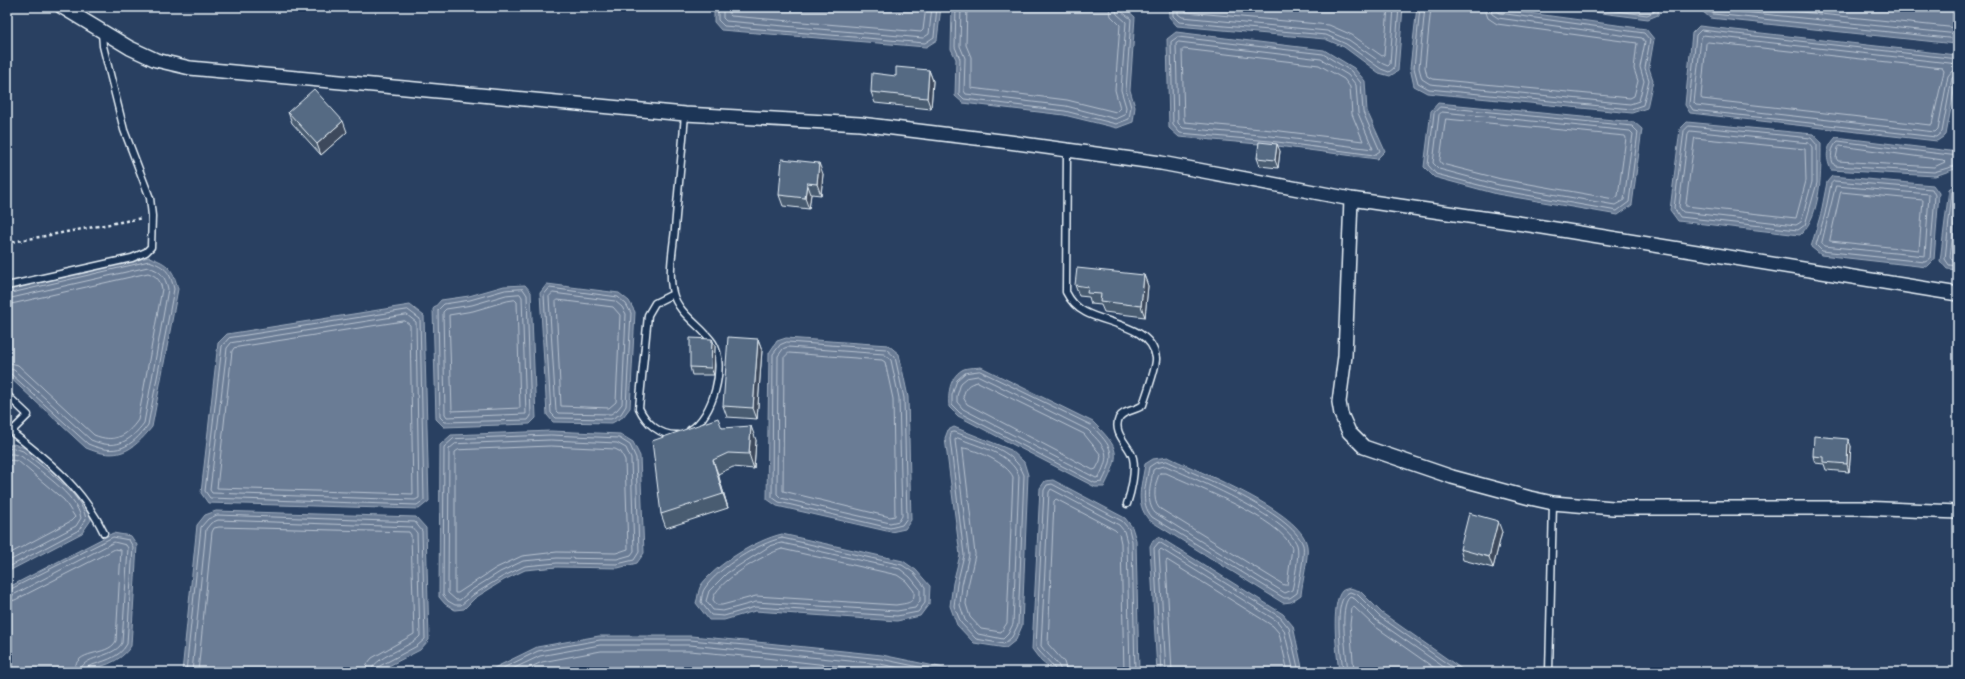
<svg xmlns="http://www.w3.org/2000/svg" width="1965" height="679" font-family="'Comic Neue',sans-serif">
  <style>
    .water { fill: #6b7c95; stroke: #9dabbd }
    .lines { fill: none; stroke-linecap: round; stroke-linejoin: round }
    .shore { stroke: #b6c2d0; stroke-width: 1 }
    .service-casing { stroke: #e8f1f8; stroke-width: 9 }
    .minor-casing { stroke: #e8f1f8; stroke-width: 16 }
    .path { stroke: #e8f1f8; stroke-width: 2.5; stroke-dasharray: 3 3; stroke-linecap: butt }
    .service { stroke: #1d3557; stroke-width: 6 }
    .minor { stroke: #1d3557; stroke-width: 13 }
    .wall { fill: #495b71; stroke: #e8f1f8 }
    .shaded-wall { fill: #3c4a5c; stroke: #e8f1f8 }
    .building { fill: #556a83; stroke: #e8f1f8 }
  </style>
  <rect width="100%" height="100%" fill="#294061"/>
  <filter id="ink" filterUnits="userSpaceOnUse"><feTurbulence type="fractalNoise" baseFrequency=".025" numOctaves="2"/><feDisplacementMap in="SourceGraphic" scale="8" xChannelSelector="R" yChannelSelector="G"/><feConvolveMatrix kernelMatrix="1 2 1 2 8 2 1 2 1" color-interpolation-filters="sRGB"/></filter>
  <g filter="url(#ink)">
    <!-- water -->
    <path class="water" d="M714,7H941L937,40L926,47L721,30L714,22Z
      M952,7H1099L1126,9L1135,17L1130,90L1135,107L1133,122L1117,128L1064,115L963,103L955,96L956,59L951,49Z
      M1169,7H1403L1398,71L1390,76L1379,73L1344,47L1325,39L1177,26L1169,17Z
      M1417,7H1485L1646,29L1654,39L1649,68L1653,80L1647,108L1632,113L1427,93L1414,86L1410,68Z
      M1555,7H1659L1658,15L1648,19Z
      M1701,7H1958V42L1955,44L1710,18L1701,10Z
      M1699,26L1956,55L1958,57V69L1946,135L1937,141L1690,113L1685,105L1692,33Z
      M1176,32L1324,50L1354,68L1365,81L1367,111L1385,151L1377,159L1270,145L1179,137L1169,128L1167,39Z
      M1438,103L1634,122L1642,129L1632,205L1618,215L1497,194L1434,177L1424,167L1431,111Z
      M1687,122L1813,134L1821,143C1821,170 1822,215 1800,235L1678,221L1670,210L1680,129Z
      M1836,137L1958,152V168L1935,176L1831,170C1825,156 1826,148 1836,137Z
      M1832,176L1933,185L1939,193L1934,260L1927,267L1821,255L1811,247L1821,213L1827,182Z
      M1958,182V270L1947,269L1940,261L1949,189Z
      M149,257C169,264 173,269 178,289L152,427C132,452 117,461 86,448L7,375V290Z
      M547,284L619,293L629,301L635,312L630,408L623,417L612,423L553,422L547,415L540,293Z
      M525,285L531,292L536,418L530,424L444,427L436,419L433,309L441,300L469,296L504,286Z
      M410,305L424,316L429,501L419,509L208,503L201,493L218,343L227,334Z
      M786,338L888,345L899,354L908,397L911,520L905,529L891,532L777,506L767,499L769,353L777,341Z
      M981,367L1093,422C1120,449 1121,453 1104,487H1095L958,416L949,407C948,394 949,378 962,370C967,367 975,368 981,367Z
      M954,427L1011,450L1024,462L1028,475L1022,626L1016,640L1006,648L974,643L957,625L950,606L953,583L960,555L945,438L948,430Z
      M551,431L620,434L633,442L640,456L644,553L637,563L618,568L557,567L525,570L504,580L475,598L464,609L455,610L445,604L439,597L440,445L451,435Z
      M14,444L25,448L75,490L88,507L91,520L82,533L7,572V446Z
      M1168,457C1199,472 1302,511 1307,546C1309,556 1302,583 1301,595L1291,602L1283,603L1149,520C1134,502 1142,486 1145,464L1153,459Z
      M1053,480L1125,518L1132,527L1136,540L1139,672H1054L1041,661L1032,649L1040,488L1045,481Z
      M216,511L416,517L426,528L429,640L420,650L377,672H182L197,525L205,515Z
      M113,533L131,536L137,545L131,646C111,679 43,672 7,672V588Z
      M782,534L903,561L916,570L930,586L929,604L920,616L897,621L755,611L724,620H709L696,603C698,598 698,590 701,585C717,564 756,540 782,534Z
      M1159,537L1283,614L1293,626L1303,672H1157L1150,546L1153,540Z
      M1350,588L1360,591L1382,613L1466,672H1339C1337,655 1330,604 1342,591C1344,589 1348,589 1350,588Z
      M599,636H691L767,643L882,655L963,672H486L537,647Z"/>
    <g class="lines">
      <!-- shore -->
      <path class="shore" d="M718,7V20L724,26L925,43L934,37L937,7
        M723,7V18L726,21L923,38L929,34L932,7
        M729,7V14L731,16L921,32L923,30L926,7
        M956,7L955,47L960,59L959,94L964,99L1065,111L1116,124L1129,119L1131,107L1126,90L1131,19L1121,11L1120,7
        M961,7L960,46L965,58L964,91L966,94L1066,106L1116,119L1125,115L1126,107L1121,90L1126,22L1117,14L1115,7
        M967,7L966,45L971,57V88L1067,100L1116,112L1120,108L1115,90L1120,25L1111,16L1109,7
        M1173,7V16L1179,22L1326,35L1346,44L1381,69L1389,72L1394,68L1399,7
        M1178,7V14L1182,17L1327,31L1349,40L1383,64L1388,66L1390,64L1394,7
        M1184,7L1186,12L1329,25L1352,35L1382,56L1384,55L1388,7
        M1420,7L1414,68L1418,83L1429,89L1631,109L1643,105L1649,80L1645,68L1650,40L1644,33L1499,13L1496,11L1495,7
        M1425,7L1419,68L1422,79L1430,84L1630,104L1639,101L1644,81L1640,67L1645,42L1642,38L1498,18L1492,14L1490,7
        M1431,7L1425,67L1427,76L1432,79L1630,98L1634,96L1638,81L1634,69L1637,43L1497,24L1488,18L1484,7
        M1585,7L1647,15L1654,12L1655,7
        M1705,7L1713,14L1958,39
        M1711,7L1714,9L1958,34
        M1751,7L1958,28
        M1178,37L1323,54L1351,71L1361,83L1363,112L1380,151L1374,155L1270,141L1180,133L1173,125L1171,42Z
        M1179,42L1321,59L1348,75L1356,85L1358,113L1373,149L1271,136L1183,128L1178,123L1176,44Z
        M1708,42L1942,68L1944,71L1932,124L1930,125L1702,99L1701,97L1706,44Z
        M1184,49L1319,65L1344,79L1350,87L1352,114L1363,141L1272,130L1185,122L1184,120L1182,51Z
        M1958,59L1701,30L1696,35L1689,104L1693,110L1936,137L1942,132L1952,78L1958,75
        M1958,64L1703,35L1701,38L1694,103L1696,105L1935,132L1938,129L1948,76L1952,71L1958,70
        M1440,107L1632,126L1638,132L1629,202L1617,211L1498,190L1436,174L1428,165L1434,113Z
        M1442,112L1630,131L1633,134L1624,200L1615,205L1499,185L1439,169L1433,163L1439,115Z
        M1446,119L1625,136L1626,138L1618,196L1614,199L1501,179L1442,164L1440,161Z
        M1689,126L1811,138L1817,145V183L1805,225L1798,230L1680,217L1674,208L1684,131Z
        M1690,131L1809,143L1812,147V182L1801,222L1796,225L1683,212L1679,207L1688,134Z
        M1695,138L1805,149L1806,181L1796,218L1686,206Z
        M1840,146L1943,160L1945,162L1934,167L1838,161L1836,158L1838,148Z
        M1958,156L1838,141C1831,147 1829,159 1835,166L1934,172L1958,165
        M1834,181L1932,189L1935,195L1930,259L1925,262L1822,251L1816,245L1825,214L1831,184Z
        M1836,186L1929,194L1925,256L1824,246L1822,243Z
        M1958,187L1952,192L1945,259L1949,265L1958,266
        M1841,192L1923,200L1919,250L1830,241Z
        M1958,193L1950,257L1952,260H1958
        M550,288L618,297L626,304L631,313L626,406L621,414L611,419L556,418L551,413L544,295Z
        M523,289L527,295L531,416L528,420L445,422L440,417L438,310L444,304L470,300L505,290Z
        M553,293L615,301L622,307L626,314L622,404L617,410L611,414L558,413L556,411L549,297Z
        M7,294L149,261C166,267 170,272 174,289L148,425C131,448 116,456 88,444L11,374L7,373
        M520,294L522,297L526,414L447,417L445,414L443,312L446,309L472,305L506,295Z
        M7,299L148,267C161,271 165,276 168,289L144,423C129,443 115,450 91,440L14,370L7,368
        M515,300L517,302L520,408L452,411L449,315L473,311L507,301Z
        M558,300L613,307L620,315L616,402L609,408L561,406L556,302Z
        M7,305L148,273C157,276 160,280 162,289L138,420C126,437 114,443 94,435L18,365L7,362
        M408,310L420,319L424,500L417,505L210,498L205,491L222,346L229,338Z
        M407,315L416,322L419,498L415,500L212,493L210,490L227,348L231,343Z
        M405,321L410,325L413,494L217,488L232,351L234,348Z
        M787,342L886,349L895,357L904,398L907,518L902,525L890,528L779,502L772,497L773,354L780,345Z
        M788,347L884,354L891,360L899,398L902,516L899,521L890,523L781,498L777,494L778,356L783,349Z
        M789,353L882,360L885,362L893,399L895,516L890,517L783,491L784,358Z
        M980,371L1091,425C1113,448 1117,453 1102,482L1095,483L960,413L952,405V395L957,380L965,373Z
        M979,376L1088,430C1107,449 1111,453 1099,477L1096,478L963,409L957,402V396L961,383L967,378Z
        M978,382L1084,434L1101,455L1100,461L1096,469L1093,470L967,404L963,397C966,387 967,384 978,382Z
        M955,432C979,442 1014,448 1024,475L1018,625L1012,637L1004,644L976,639L961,623L954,606L957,584L964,555L950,439L951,433Z
        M551,435L619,438L630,445L636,458L639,552L634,560L617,564L557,563L525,566L502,577L473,595L461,605H455L448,601L443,595L444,447L453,439Z
        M958,438C979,447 1011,453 1019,476L1013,624L1008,634L1003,639L978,634L965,620L960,605L962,585L969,555L955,440Z
        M551,440L617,443L626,448L631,459L634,551L631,555L617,559L557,558L523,561L500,572L470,591L460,600H456L448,593L449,449L455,444Z
        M551,446L615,449L621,452L625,460L628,549L616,553L557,552L522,556L496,568L458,593H455V452L458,450Z
        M963,448C976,449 1008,464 1013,477L1007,623L1001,632L981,629L970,617L966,604L968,586L975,555Z
        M7,449L14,448L23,451C44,469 81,491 86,519L79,530L7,568
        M7,454H13L21,456C38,470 77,495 81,518L76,526L7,562
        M7,460L18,461L64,500L75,517L71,521L7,555
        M1167,461C1199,476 1291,512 1303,545C1305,553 1299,584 1297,593L1290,598H1284L1152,517C1139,502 1146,485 1149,467L1155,463Z
        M1166,466C1195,479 1287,517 1297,545C1300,553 1294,582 1292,590L1285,593L1155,513C1145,501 1151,485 1153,470L1156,468Z
        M1160,473H1166C1196,487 1280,518 1292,548L1287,585H1284L1159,508C1152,500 1155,481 1160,473Z
        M782,538L902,565L914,573L925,587V603L918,612L897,616L755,607L724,616L711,615L701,602C702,598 702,591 705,588C719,567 759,543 782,538Z
        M782,543L900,569L910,577L920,589V601L915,608L897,611L756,602L723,611L713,610L706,601L709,591L727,573L770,546Z
        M782,549L897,575L906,581L914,591C915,604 907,603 896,605L756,596L722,605H717L713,600C713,584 766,553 782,549Z
        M7,591L113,537L129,540L133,547L127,644C119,659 102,661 87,667L85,672
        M7,596L13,595L114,542L126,545L128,548L122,643C113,659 81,655 80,672
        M7,602L15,600L115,549L121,550L116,641C107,658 75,647 74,672
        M186,672L201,527L208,519L217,515L415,522L422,531L425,639L417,646L378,667L377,672
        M192,672L206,529L211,523L218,520L412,527L417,533L420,636C410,648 372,657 371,672
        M198,672L212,532L214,528L219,527L409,532L411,535L414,634L372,658L367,664L365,672
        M495,672L538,651L600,640H690L767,647L881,659L943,672
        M506,672L540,656L600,645H690L880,664L919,672
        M520,672L542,662L601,651H690L765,658L889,672
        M1056,672C1055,665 1041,655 1036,647L1044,490L1047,485L1052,484L1122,521L1129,529L1132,541L1135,672
        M1061,672C1060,662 1047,655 1041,646L1049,492L1051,489L1119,525L1124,531L1127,542L1130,672
        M1067,672L1064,662L1048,644L1054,501L1056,499L1115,530L1119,534L1121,543L1124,672
        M1161,672L1154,548L1159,542L1280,617L1289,628L1299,672
        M1166,672L1159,551L1161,549L1277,621L1284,630L1294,672
        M1172,672L1166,562L1167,560L1273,626L1279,633L1288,672
        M1343,672C1342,655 1331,598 1350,592L1358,595L1379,616L1459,672
        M1348,672C1347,657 1338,606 1350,597L1355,599L1376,620L1451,672
        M1354,672L1350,624L1352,608L1354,607L1373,625L1440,672"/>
      <defs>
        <path id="service" d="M685,114C682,153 678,191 675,229C673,249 668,274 673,293C678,314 702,326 713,343C727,365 713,417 690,430
          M1067,150L1066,292C1070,300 1077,308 1085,312C1107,324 1152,326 1156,358C1157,366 1146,395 1143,405C1136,411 1123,410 1119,418C1112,434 1130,445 1133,458C1136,471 1131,492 1127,504
          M7,286L132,258L146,252L151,247L152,216L150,198L124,130L103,46L102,33
          M673,294L655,303L648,315L639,408C646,423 660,436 678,435
          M7,395L28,415L14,429V434C51,463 83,489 104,533
          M1549,672L1553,503"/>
        <path id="minor" d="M62,7L130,48L156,60L190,68L685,114L860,124L1009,142L1161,163L1351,199L1524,224L1958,294
          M1351,199L1345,356L1339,402L1341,414L1349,432L1364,447L1452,477L1530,498L1553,503L1613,508H1860L1958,512"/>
      </defs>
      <!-- service casing -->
      <use href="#service" class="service-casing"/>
      <!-- minor casing -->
      <use href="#minor" class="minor-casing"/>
      <!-- path -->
      <path class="path" d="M7,243L142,218"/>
      <!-- service -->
      <use href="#service" class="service"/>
      <!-- minor -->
      <use href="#minor" class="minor"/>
    </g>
    <!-- wall -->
    <path class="wall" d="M929,70L933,81L931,109L875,103L871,92L896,76Z
      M288,112L347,132L321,155L292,123Z
      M1280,151L1278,168L1260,166L1257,158Z
      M823,174L821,195L811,194L809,209L783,206L779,195Z
      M1144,275L1148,286L1145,317L1104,312L1101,305L1091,304L1089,297L1079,296L1075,285Z
      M712,339L715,346L714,375H692L690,367Z
      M758,339L762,350L757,419L727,417L723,406Z
      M722,428L756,440L754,469L733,467L718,474L728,508L666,528L661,514Z
      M1851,446L1849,472L1826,470L1824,464L1815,463L1813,456Z
      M1502,532L1493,568L1463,560L1460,549Z"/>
    <!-- shaded-wall -->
    <path class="shaded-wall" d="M929,70L933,81L931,109L927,98Z
      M343,121L347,132L321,155L317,144Z
      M1277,144L1280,151L1278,168L1275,160Z
      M819,163L823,174L821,195L817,184Z
      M807,183L811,194L809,209L805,198Z
      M1144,275L1148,286L1145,317L1141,306Z
      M712,339L715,346L714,375L711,368Z
      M758,339L762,350L757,419L753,408Z
      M751,426L756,440L754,469L749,454Z
      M1848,439L1851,446L1849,472L1847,464Z
      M713,460L718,474L728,508L723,494Z
      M1498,521L1502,532L1493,568L1489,557Z"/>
    <!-- building -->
    <path class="building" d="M896,67L929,70L927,98L871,92L872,73L896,76Z
      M314,89L343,121L317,144L288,112Z
      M1259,142L1277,144L1275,160L1257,158Z
      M782,159L819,163L817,184L807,183L805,198L779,195Z
      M1077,268L1144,275L1141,306L1100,301L1101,294L1087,293L1088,287L1075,285Z
      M728,337L758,339L753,408L723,406Z
      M690,338L712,339L711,368L690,367Z
      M718,418L722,428L751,426L749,454L728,453L713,460L723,494L661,514L652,441Z
      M1814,436L1848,439L1847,464L1823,462V457L1813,456Z
      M1469,513L1498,521L1489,557L1460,549Z"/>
  </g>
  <!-- margin -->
  <rect width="1965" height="679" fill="none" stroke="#1d3557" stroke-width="24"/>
  <rect x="12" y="12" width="1941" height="655" fill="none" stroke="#e8f1f8" stroke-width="1.5" filter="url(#ink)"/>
</svg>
